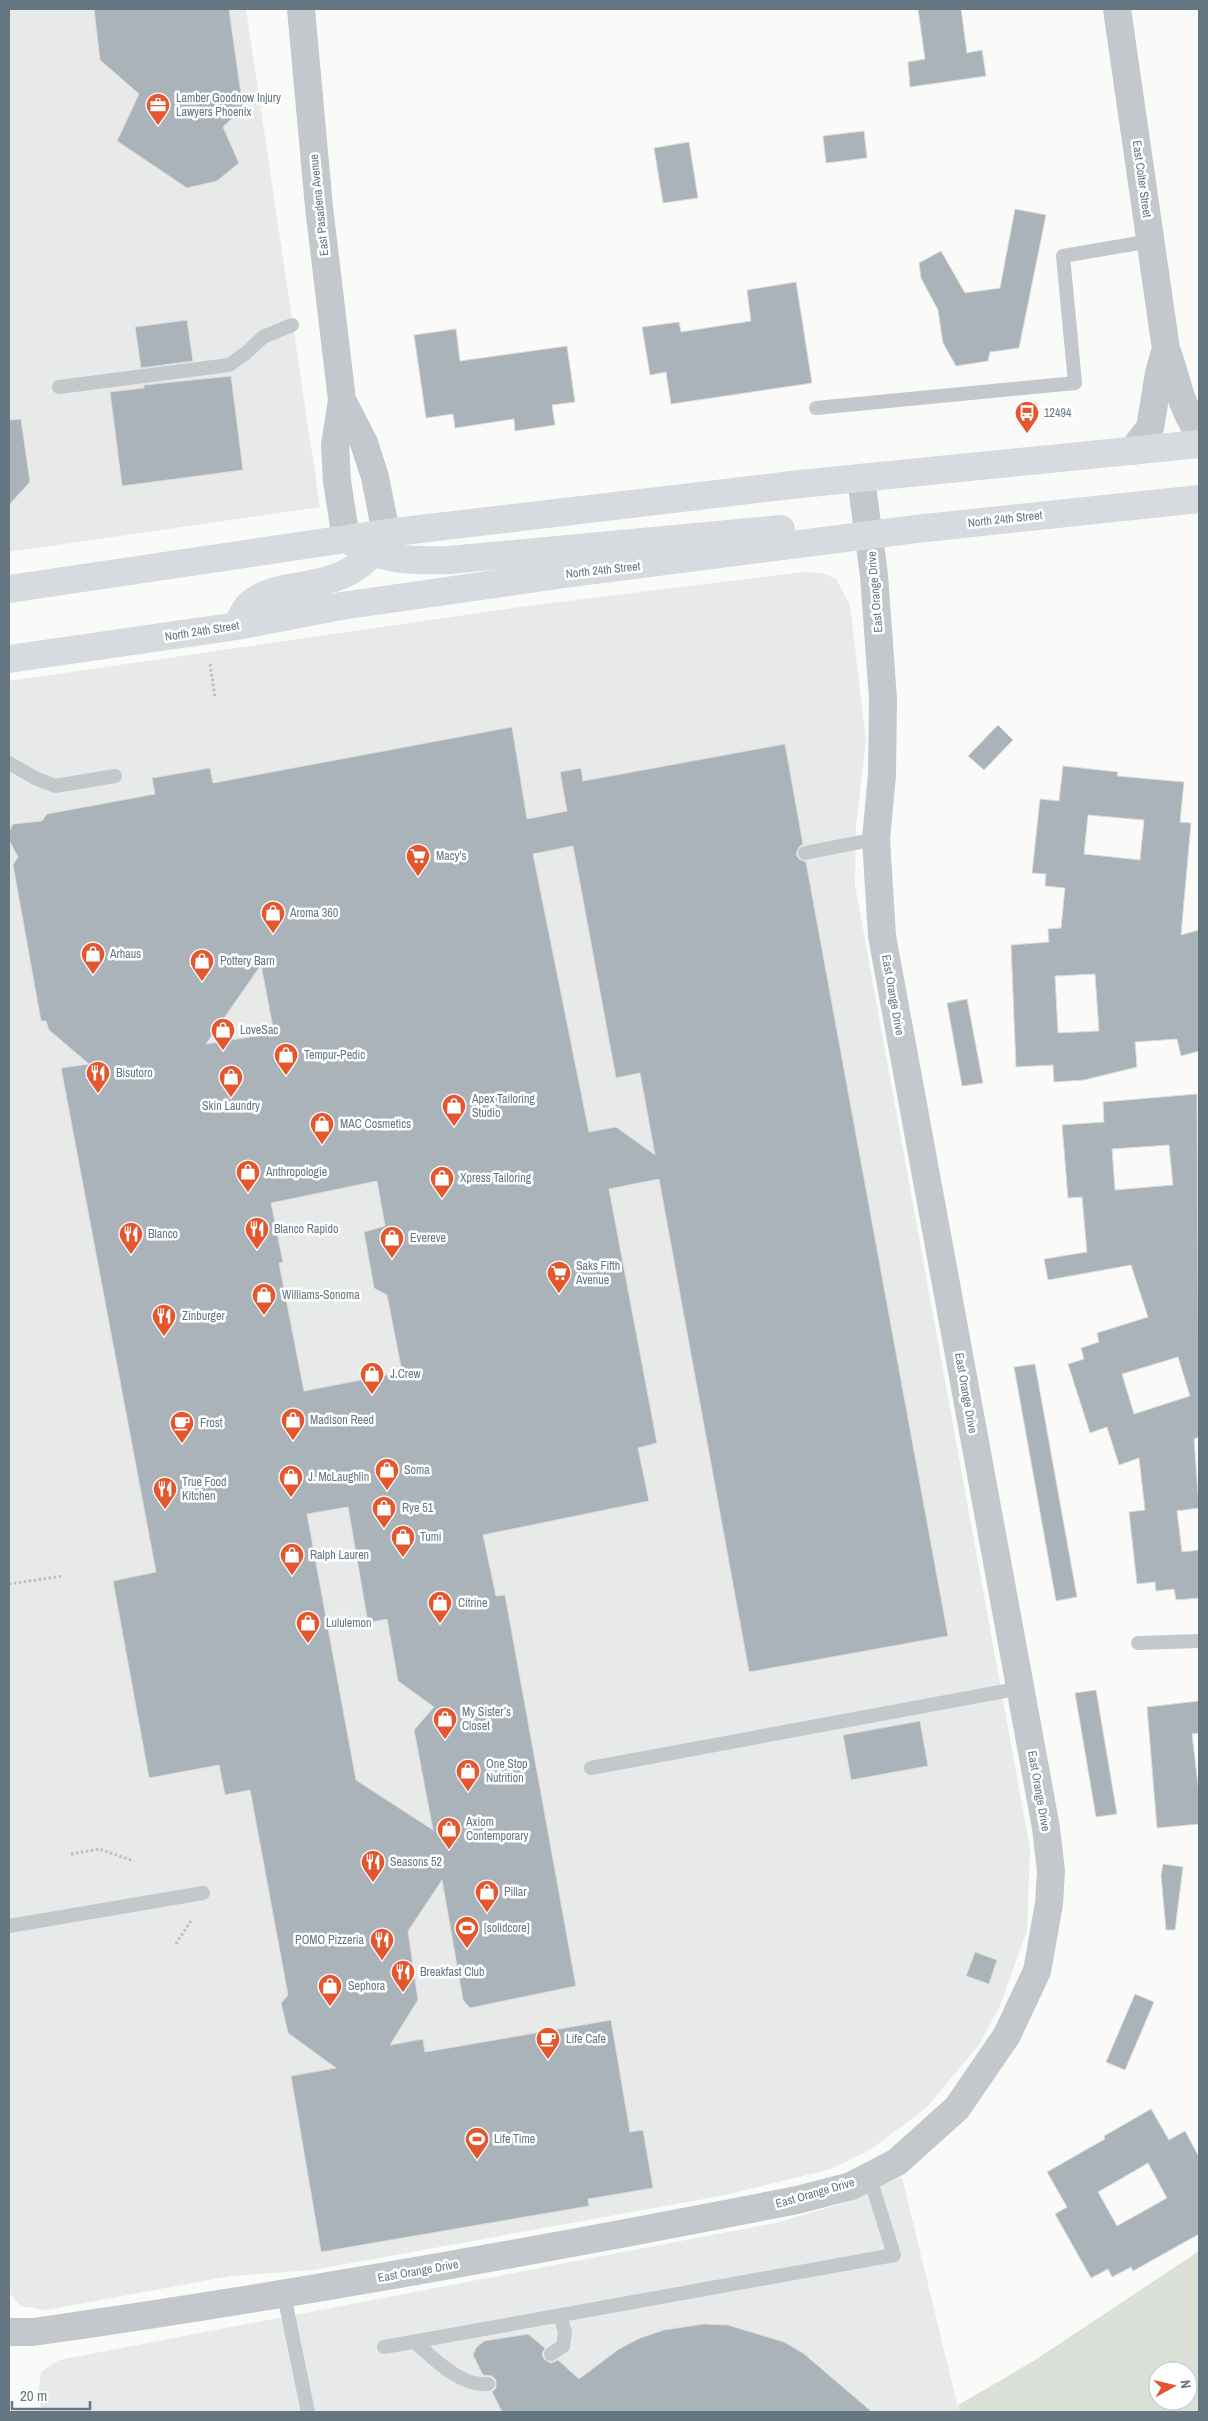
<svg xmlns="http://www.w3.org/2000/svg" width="1208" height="2421" font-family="'Archivo Narrow',sans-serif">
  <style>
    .built { fill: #e8e9e9 }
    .green { fill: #dadfd7; fill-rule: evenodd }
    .building { fill: #aab3b9; stroke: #dcdcda; fill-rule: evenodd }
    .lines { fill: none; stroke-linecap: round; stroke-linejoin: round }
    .path { stroke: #bbbfc2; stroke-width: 3; stroke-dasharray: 2.5 2.5; stroke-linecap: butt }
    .lane { stroke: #c3c8cc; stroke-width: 14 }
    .street { stroke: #c3c8cc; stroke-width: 28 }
    .secondary { stroke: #d6dbdf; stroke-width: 28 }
    .labels { text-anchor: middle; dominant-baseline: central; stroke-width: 5; stroke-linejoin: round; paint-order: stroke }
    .poi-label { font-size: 12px; fill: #657683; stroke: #fff; text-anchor: start }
    .street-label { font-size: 12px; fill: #657683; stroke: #fff }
  </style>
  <rect width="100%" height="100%" fill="#fafaf8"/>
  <!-- built -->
  <path class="built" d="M9,9H246L320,507L9,552Z
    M803,572L822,573L836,579L850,605L866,741L856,824L855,885L1030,1849L1027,1930L1000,2006L979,2045L926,2108L871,2149L831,2169L726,2195L313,2270L231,2276L46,2310L21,2306L9,2293V681L527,606Z
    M902,2177L959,2412H42L38,2395L41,2372L59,2360L775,2223L841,2204Z"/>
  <!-- green -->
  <path class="green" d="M1199,2251V2412H959L958,2405L1032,2362ZM1158,2371H1188V2401H1158Z"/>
  <!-- building -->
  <path class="building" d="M94,9H229L243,108L223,127L239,163L217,181L187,188L117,141L139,94L100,60Z
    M918,9H961L967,53L982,50L986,76L910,87L908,62L925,59Z
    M864,131L867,158L826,163L823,136Z
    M689,142L698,198L663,203L654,148Z
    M1015,209L1046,215L1019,348L990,352L988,361L956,366L943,343L938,310L921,278L919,263L941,251L965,293L1000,288Z
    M796,282L812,383L671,404L666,372L650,375L642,327L679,322L681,332L751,321L747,290Z
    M187,320L193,361L141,368L135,327Z
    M456,329L460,361L567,346L575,402L552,405L555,425L515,431L514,419L455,428L453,414L426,418L414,335Z
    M231,376L243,470L122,486L110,392L144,388V385Z
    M21,419L30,482L9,505V420Z
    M998,725L1013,740L984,770L968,756Z
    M512,727L527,819L567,811L560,772L581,768L583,781L785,744L803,844L799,847L796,854L799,859L806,862L948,1636L749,1672L659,1179L609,1189L657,1443L638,1448L649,1501L483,1535L496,1596L505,1595L576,1986L470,2008L463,2000L442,1880L408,1931L418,2000L390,2045L423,2039L425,2052L611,2020L630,2132L643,2130L653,2188L588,2199L589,2206L321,2252L291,2076L336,2068L288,2033L281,2003L288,1995L250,1790L225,1795L219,1765L149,1778L113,1581L156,1572L61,1068L89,1064L49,1030L46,1021H41L13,865L18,857L9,840V832L13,824L42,821L47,814L155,794L152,778L210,768L213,783ZM573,846L616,1078L640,1073L655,1155L616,1127L589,1132L533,854ZM261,965L274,1033L206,1044ZM377,1181L385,1226L364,1232L374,1288L387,1295L402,1372L304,1391L279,1263L283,1262L271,1203ZM348,1507L368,1623L387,1619L398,1681L434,1707L414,1730L433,1830L356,1780L307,1514Z
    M1063,766L1118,772L1117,776L1184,782L1180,822L1191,823L1181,935L1199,930V1051L1181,1056L1177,1039L1135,1042L1137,1067L1084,1080L1054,1082L1053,1065L1016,1067L1011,945L1049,942L1048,929L1061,928L1065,888L1045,886L1046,874L1032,873L1040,799L1059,801ZM1088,815L1144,820L1140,860L1084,854ZM1095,974L1099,1031L1058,1033L1055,976Z
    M967,999L983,1083L962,1086L947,1003Z
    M1197,1094L1199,1437L1194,1439L1199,1508L1177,1511L1182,1552L1199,1550V1598L1176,1600L1174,1589L1156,1591L1155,1582L1137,1584L1129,1512L1145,1510L1139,1458L1119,1465L1107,1427L1090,1433L1068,1364L1084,1359L1081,1348L1099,1342L1097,1333L1148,1317L1131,1265L1048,1280L1044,1259L1087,1252L1082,1197L1068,1198L1062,1125L1104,1122L1103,1102ZM1169,1145L1173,1185L1115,1190L1112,1149ZM1178,1357L1190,1396L1134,1414L1122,1374Z
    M1035,1364L1077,1597L1056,1601L1014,1367Z
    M1096,1690L1117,1814L1096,1817L1075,1693Z
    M1199,1701V1733L1192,1734L1199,1793V1824L1157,1828L1147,1707Z
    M920,1721L928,1766L851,1780L843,1735Z
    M1163,1864L1183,1867L1175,1930H1166L1161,1875Z
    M975,1952L997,1960L989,1984L966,1976Z
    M1135,1994L1154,2002L1125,2070L1106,2062Z
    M1151,2109L1169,2140L1185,2131L1199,2157V2234L1133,2271L1131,2267L1112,2277L1108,2269L1091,2278L1055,2214L1067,2207L1047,2172L1105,2139L1104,2136ZM1148,2163L1167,2198L1117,2226L1098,2192Z
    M704,2324L728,2325L784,2342L803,2353L872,2412H502L492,2392L496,2388V2380L492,2376L483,2375L473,2355L476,2348L484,2341L528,2334L545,2348L542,2354L544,2359L551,2363L558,2360L579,2379L619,2349L640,2338L664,2330Z"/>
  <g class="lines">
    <!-- path -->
    <path class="path" d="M210,664L215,697
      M9,1584L62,1576
      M71,1854L99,1849L134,1861
      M176,1944L192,1919"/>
    <!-- lane -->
    <path class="lane" d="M59,387L229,365L246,353L263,337L292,325
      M816,408L1075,383L1063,256L1151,241
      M9,763L37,779L55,786L115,776
      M805,853L876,839
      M1138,1643L1199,1641
      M591,1768L1021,1688
      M9,1926L203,1893
      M284,2295L308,2412
      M415,2342C434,2359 461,2387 488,2384
      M384,2347L894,2255L869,2175
      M551,2354L563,2346L565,2332L560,2316"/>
    <!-- street -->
    <path class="street" d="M301,9L319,207L342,400L335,445L337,481L346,539
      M1117,9L1166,349C1177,378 1179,401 1195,427L1199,430
      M342,400L364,443L375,477L386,533
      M1132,451L1150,428L1159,373L1166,349
      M9,2332H33C289,2296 543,2250 797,2200L851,2186L897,2162L957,2108L1007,2035L1037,1971L1049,1904L1051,1871L1046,1828L882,936L876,839L882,775L883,699L874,575L861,479"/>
    <!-- secondary -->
    <path class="secondary" d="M346,539C381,561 409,561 449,560L781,529
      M9,589L386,533L800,484L1199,444
      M237,626C241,617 245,607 254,601C266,592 280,590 294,587C332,581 361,574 382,539
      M9,659L237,626L341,606L565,574L916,529L1199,499"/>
  </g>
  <!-- icons -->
  <defs>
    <symbol id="office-pin" viewBox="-11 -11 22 30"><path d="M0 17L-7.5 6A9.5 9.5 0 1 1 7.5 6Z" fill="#e4572e" stroke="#fff"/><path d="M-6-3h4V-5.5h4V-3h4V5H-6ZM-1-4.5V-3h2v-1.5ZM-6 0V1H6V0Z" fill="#fff"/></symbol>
    <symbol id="bus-pin" viewBox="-11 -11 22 30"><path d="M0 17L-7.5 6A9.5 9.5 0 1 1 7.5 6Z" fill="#e4572e" stroke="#fff"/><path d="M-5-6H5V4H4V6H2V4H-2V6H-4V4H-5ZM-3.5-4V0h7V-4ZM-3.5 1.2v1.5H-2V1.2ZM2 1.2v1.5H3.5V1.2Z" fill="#fff"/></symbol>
    <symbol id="supermarket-pin" viewBox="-11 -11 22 30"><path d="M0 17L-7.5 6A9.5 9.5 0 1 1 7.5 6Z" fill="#e4572e" stroke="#fff"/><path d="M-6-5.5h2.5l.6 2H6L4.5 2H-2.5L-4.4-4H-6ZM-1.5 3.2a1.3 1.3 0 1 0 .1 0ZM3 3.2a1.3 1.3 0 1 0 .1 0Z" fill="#fff"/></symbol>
    <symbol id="shop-pin" viewBox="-11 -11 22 30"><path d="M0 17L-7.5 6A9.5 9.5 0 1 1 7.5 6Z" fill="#e4572e" stroke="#fff"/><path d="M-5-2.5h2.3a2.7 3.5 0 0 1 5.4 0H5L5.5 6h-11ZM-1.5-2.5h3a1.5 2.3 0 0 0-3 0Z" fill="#fff"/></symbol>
    <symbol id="restaurant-pin" viewBox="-11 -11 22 30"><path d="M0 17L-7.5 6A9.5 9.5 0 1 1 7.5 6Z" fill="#e4572e" stroke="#fff"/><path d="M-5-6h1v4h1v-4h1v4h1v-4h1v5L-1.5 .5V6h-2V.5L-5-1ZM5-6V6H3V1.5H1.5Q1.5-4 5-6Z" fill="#fff"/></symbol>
    <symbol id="cafe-pin" viewBox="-11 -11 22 30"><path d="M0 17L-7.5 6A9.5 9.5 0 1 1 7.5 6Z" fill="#e4572e" stroke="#fff"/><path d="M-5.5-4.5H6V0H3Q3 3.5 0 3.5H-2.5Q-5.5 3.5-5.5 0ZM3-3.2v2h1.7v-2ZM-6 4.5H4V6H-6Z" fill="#fff"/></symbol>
    <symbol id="stadium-pin" viewBox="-11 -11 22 30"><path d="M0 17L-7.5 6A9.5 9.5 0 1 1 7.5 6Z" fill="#e4572e" stroke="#fff"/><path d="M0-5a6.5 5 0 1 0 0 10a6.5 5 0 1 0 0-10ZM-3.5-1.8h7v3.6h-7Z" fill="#fff"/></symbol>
  </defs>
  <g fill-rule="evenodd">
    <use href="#office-pin" x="144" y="91" width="28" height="38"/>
    <use href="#bus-pin" x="1013" y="399" width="28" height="38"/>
    <use href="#supermarket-pin" x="404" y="842" width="28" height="38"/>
    <use href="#shop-pin" x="259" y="899" width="28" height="38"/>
    <use href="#shop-pin" x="79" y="940" width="28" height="38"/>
    <use href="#shop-pin" x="188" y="947" width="28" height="38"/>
    <use href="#shop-pin" x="209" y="1016" width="28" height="38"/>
    <use href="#shop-pin" x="272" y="1041" width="28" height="38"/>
    <use href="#restaurant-pin" x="84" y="1059" width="28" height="38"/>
    <use href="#shop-pin" x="217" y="1063" width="28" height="38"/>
    <use href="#shop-pin" x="440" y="1092" width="28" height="38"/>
    <use href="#shop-pin" x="308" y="1110" width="28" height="38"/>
    <use href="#shop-pin" x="234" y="1158" width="28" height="38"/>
    <use href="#shop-pin" x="428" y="1164" width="28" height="38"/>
    <use href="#restaurant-pin" x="243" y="1215" width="28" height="38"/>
    <use href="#restaurant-pin" x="117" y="1220" width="28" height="38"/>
    <use href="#shop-pin" x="378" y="1224" width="28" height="38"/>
    <use href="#supermarket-pin" x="545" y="1259" width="28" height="38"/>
    <use href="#shop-pin" x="250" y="1281" width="28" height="38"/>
    <use href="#restaurant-pin" x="150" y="1302" width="28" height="38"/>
    <use href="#shop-pin" x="358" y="1360" width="28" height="38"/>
    <use href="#shop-pin" x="279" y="1406" width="28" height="38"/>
    <use href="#cafe-pin" x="168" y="1409" width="28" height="38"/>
    <use href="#shop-pin" x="373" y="1456" width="28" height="38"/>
    <use href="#shop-pin" x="277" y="1463" width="28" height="38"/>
    <use href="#restaurant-pin" x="151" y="1475" width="28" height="38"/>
    <use href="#shop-pin" x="370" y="1494" width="28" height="38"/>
    <use href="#shop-pin" x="389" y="1523" width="28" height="38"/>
    <use href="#shop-pin" x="278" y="1541" width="28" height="38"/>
    <use href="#shop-pin" x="426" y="1589" width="28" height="38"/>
    <use href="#shop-pin" x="294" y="1609" width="28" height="38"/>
    <use href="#shop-pin" x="431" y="1705" width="28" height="38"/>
    <use href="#shop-pin" x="454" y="1757" width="28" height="38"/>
    <use href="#shop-pin" x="435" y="1815" width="28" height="38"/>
    <use href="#restaurant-pin" x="359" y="1848" width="28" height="38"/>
    <use href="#shop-pin" x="473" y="1878" width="28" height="38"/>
    <use href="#stadium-pin" x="453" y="1914" width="28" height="38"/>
    <use href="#restaurant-pin" x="368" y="1926" width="28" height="38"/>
    <use href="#restaurant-pin" x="389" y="1958" width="28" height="38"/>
    <use href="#shop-pin" x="316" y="1972" width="28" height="38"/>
    <use href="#cafe-pin" x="534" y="2025" width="28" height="38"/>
    <use href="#stadium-pin" x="463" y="2125" width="28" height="38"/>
  </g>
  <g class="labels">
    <!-- poi labels -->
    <g class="poi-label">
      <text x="176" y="98">Lamber Goodnow Injury<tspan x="176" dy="14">Lawyers Phoenix</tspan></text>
      <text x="1044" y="413">12494</text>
      <text x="436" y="856">Macy's</text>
      <text x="290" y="913">Aroma 360</text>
      <text x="110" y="954">Arhaus</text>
      <text x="220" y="961">Pottery Barn</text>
      <text x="240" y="1030">LoveSac</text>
      <text x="304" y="1055">Tempur-Pedic</text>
      <text x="116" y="1073">Bisutoro</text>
      <text x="472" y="1099">Apex Tailoring<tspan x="472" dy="14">Studio</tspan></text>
      <text x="231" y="1106" text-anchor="middle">Skin Laundry</text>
      <text x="340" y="1124">MAC Cosmetics</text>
      <text x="266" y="1172">Anthropologie</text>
      <text x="460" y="1178">Xpress Tailoring</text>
      <text x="274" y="1229">Blanco Rapido</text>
      <text x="148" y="1234">Blanco</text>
      <text x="410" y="1238">Evereve</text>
      <text x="576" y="1266">Saks Fifth<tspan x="576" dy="14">Avenue</tspan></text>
      <text x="282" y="1295">Williams-Sonoma</text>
      <text x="182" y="1316">Zinburger</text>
      <text x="390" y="1374">J.Crew</text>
      <text x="310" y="1420">Madison Reed</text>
      <text x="200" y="1423">Frost</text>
      <text x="404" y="1470">Soma</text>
      <text x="308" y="1477">J. McLaughlin</text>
      <text x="182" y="1482">True Food<tspan x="182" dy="14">Kitchen</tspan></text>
      <text x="402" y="1508">Rye 51</text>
      <text x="420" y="1537">Tumi</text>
      <text x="310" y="1555">Ralph Lauren</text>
      <text x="458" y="1603">Citrine</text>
      <text x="326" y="1623">Lululemon</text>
      <text x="462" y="1712">My Sister’s<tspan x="462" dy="14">Closet</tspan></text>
      <text x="486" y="1764">One Stop<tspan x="486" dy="14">Nutrition</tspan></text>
      <text x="466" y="1822">Axiom<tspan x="466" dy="14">Contemporary</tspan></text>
      <text x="390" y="1862">Seasons 52</text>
      <text x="504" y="1892">Pillar</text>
      <text x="484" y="1928">[solidcore]</text>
      <text x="364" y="1940" text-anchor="end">POMO Pizzeria</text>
      <text x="420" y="1972">Breakfast Club</text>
      <text x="348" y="1986">Sephora</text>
      <text x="566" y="2039">Life Cafe</text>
      <text x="494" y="2139">Life Time</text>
    </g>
    <!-- street labels -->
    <g class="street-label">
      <text transform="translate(1142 179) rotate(82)">East Colter Street</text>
      <text transform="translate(319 205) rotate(-96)">East Pasadena Avenue</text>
      <text transform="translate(1005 519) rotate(-6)">North 24th Street</text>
      <text transform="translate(603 570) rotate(-6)">North 24th Street</text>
      <text transform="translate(875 592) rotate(-95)">East Orange Drive</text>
      <text transform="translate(202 631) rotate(-9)">North 24th Street</text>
      <text transform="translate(893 995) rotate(80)">East Orange Drive</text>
      <text transform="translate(966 1393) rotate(80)">East Orange Drive</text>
      <text transform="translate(1039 1791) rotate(80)">East Orange Drive</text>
      <text transform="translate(815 2193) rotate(-16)">East Orange Drive</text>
      <text transform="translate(418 2271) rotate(-10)">East Orange Drive</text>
    </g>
  </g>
  <!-- border -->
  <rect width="1208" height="2421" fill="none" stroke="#657683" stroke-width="20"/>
  <!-- north arrow -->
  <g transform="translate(1173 2386) rotate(82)"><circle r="24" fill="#ffffff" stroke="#c1c8cd"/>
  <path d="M0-4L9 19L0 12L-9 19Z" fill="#e4572e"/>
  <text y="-8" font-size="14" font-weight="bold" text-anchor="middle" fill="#657683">N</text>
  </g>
  <!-- scale -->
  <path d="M12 2401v8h78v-8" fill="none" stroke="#657683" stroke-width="2.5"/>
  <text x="20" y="2401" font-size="15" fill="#657683" stroke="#ffffff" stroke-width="4" paint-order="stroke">20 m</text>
</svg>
